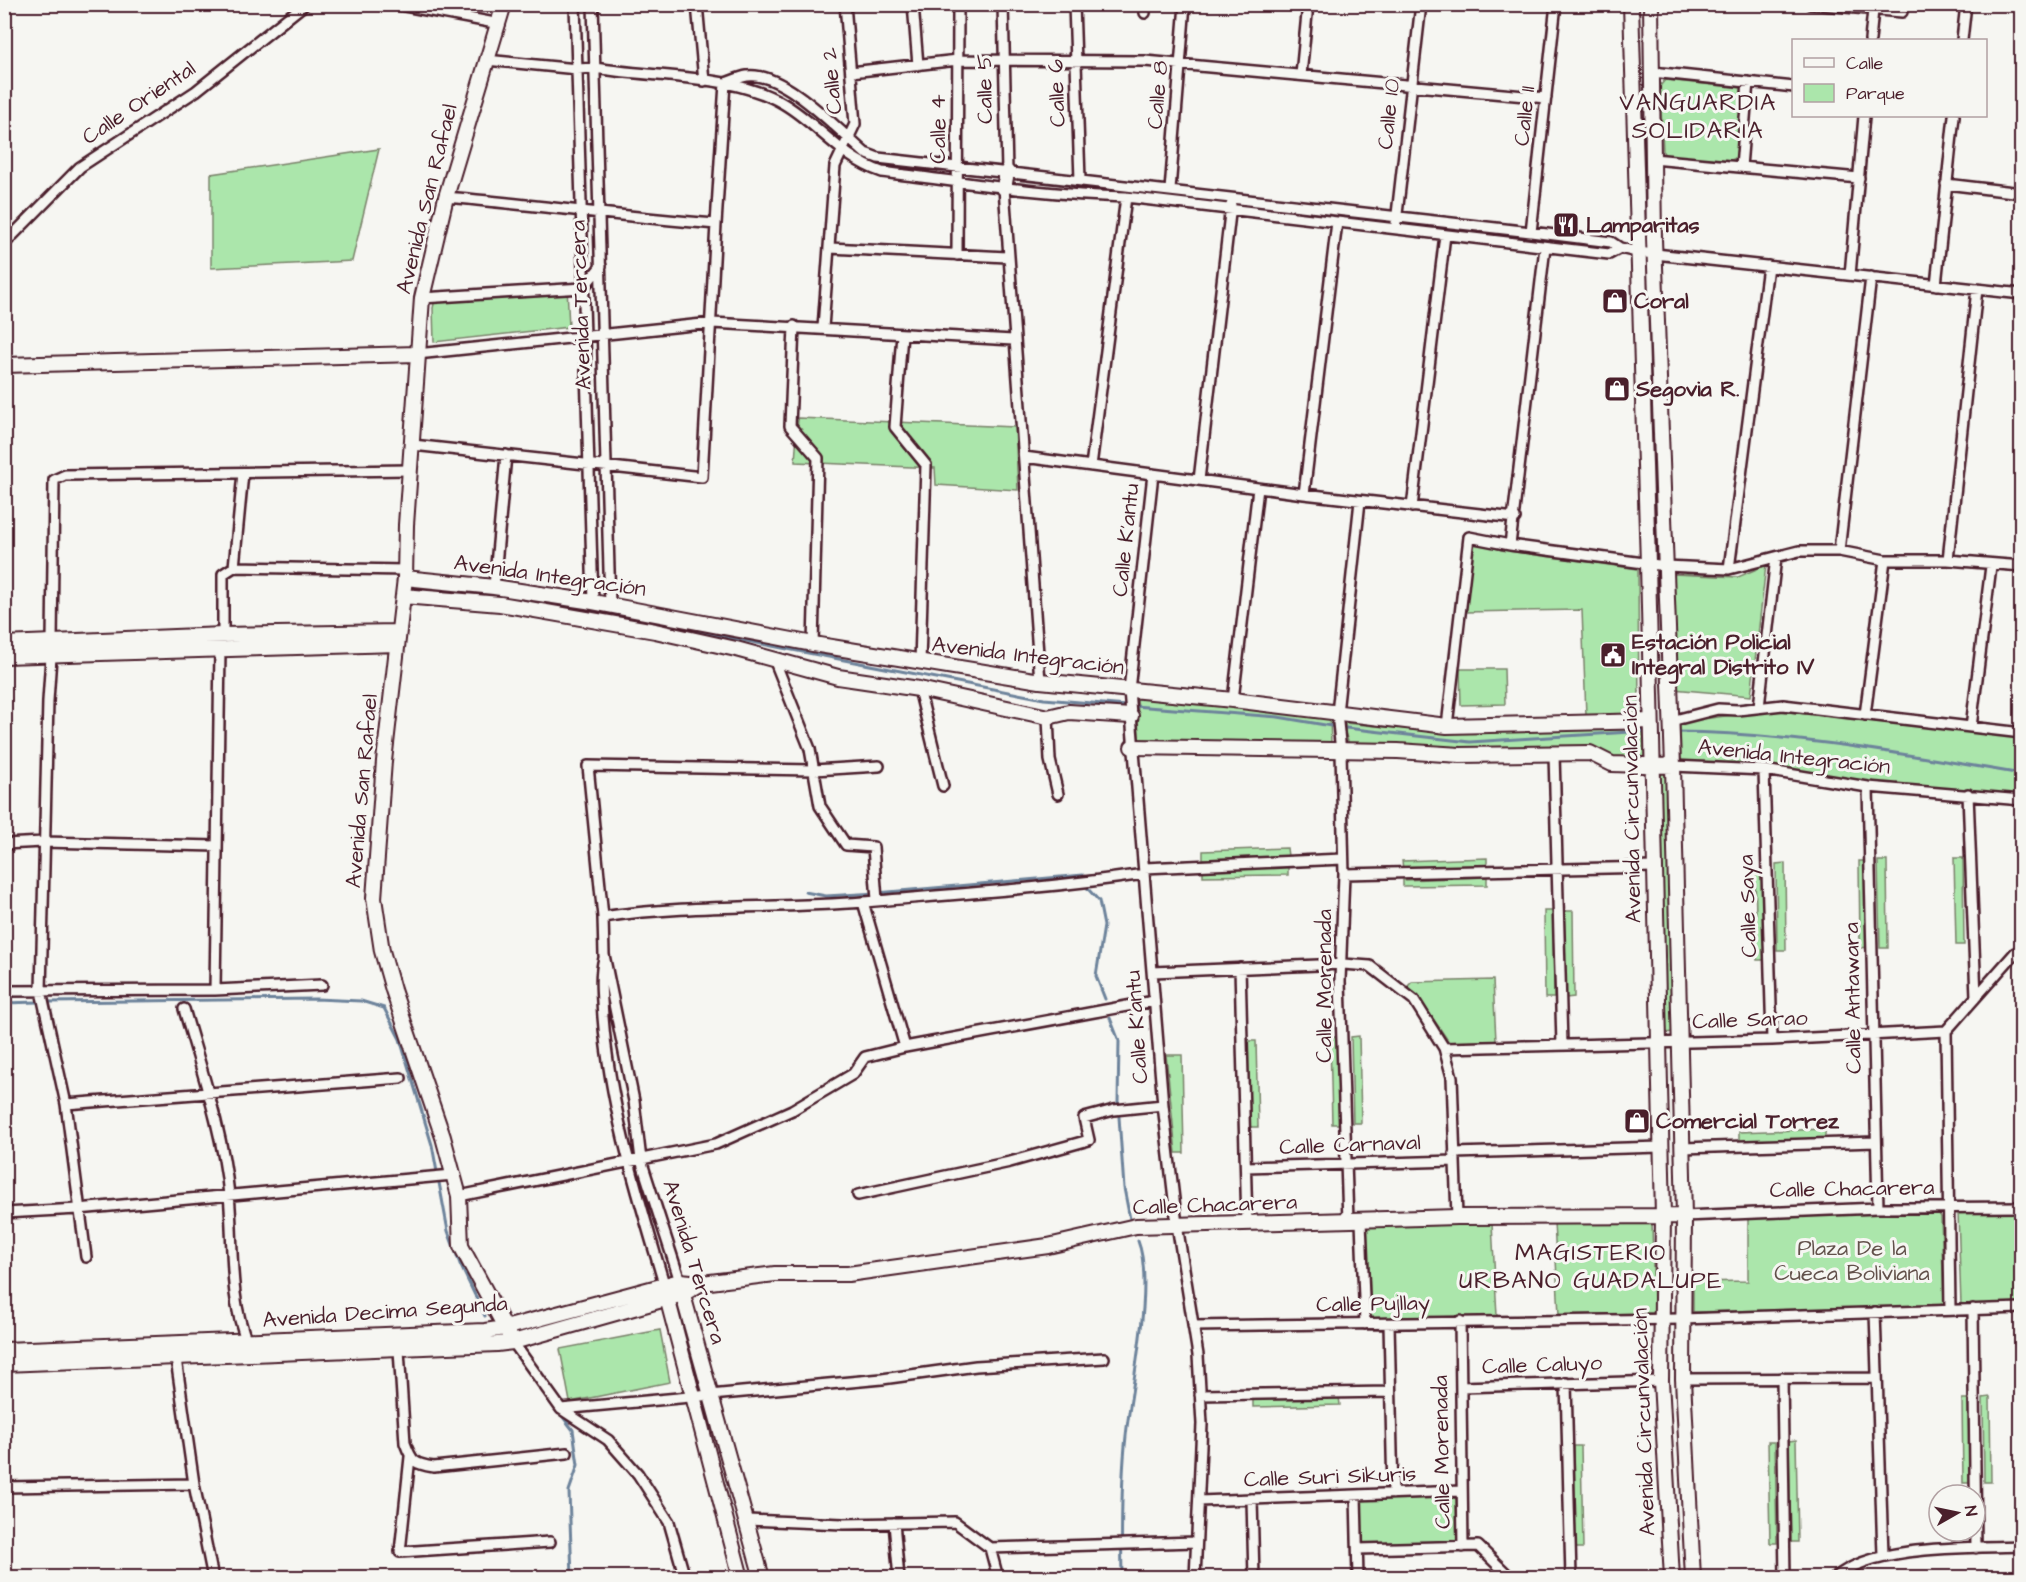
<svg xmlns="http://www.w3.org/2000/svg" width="2026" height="1582" font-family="'Architects Daughter',sans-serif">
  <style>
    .green { fill: #abe6ab; stroke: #7a826b; stroke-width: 1.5 }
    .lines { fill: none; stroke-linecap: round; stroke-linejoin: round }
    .stream { stroke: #6d839b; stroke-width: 3 }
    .street-casing { stroke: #4a1f2b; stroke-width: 14 }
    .secondary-casing { stroke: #4a1f2b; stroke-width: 18 }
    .street { stroke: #f6f6f2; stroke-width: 9 }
    .secondary { stroke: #f6f6f2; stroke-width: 14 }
    .labels { text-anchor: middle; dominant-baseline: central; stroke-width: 6; stroke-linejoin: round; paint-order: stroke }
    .street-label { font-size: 22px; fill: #4a1f2b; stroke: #f6f6f2 }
    .poi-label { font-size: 22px; font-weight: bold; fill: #4a1f2b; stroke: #f6f6f2; text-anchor: start }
    .park-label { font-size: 22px; fill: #62514b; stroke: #f6f6f2 }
    .neighbourhood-label { font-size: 24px; letter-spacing: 1.5px; fill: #4a1f2b; stroke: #f6f6f2 }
  </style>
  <rect width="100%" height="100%" fill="#f6f6f2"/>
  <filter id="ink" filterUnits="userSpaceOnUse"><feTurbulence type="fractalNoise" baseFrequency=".0167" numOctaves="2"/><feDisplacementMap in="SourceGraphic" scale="12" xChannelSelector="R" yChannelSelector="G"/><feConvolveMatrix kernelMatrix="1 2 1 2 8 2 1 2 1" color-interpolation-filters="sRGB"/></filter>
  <g filter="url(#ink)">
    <!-- green -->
    <path class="green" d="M1665,80L1742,88L1736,158L1731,160L1665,155L1663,152L1660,86Z
      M379,149L352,261L211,268V174Z
      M567,287L569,327L434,342L433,308L436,295Z
      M798,418L1015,427L1018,490L936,485L935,468L795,462Z
      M1468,539L1501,550L1638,569L1639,714L1586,715L1582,610L1465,612Z
      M1766,565L1751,696L1673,689L1672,574L1738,577Z
      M1460,669H1504L1505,704L1461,705Z
      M1137,695L1330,716L1331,744L1139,739Z
      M1771,710L2021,738V796L1864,782L1765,766L1681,762L1680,722Z
      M1345,723L1446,733L1643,726L1644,761L1617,759L1595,747L1468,749L1349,744L1345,733Z
      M1660,772L1668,775L1675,1032L1663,1033L1658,775Z
      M1287,848L1288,856L1203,859V851Z
      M1487,858V866L1403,869L1402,861Z
      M1954,858H1963L1964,945H1956Z
      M1859,861H1867L1869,947L1860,948Z
      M1878,861H1887L1888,948H1880Z
      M1785,863L1786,950H1777L1776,864Z
      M1288,867V875L1203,876V870Z
      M1755,873H1764L1766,960H1757Z
      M1487,877V885L1403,886V880Z
      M1544,911H1553L1554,998H1545Z
      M1564,911H1573L1574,997L1566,998Z
      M1493,980L1496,1041L1449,1042L1417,995L1407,987L1412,982Z
      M1359,1036L1361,1123H1353L1351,1037Z
      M1330,1037H1338L1340,1124H1332Z
      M1248,1041H1256L1258,1127H1250Z
      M1166,1055H1182L1184,1153H1176Z
      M1825,1129V1138L1739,1141V1132Z
      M2021,1210V1302L1961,1305L1958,1212Z
      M1938,1212L1941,1217L1944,1302L1939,1306L1693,1312V1282L1748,1281V1216Z
      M1652,1220L1654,1313L1559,1315L1554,1222Z
      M1492,1224L1497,1316L1371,1319L1367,1227Z
      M660,1330L670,1382L570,1402L560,1349Z
      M1339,1397L1340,1405L1253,1407V1400Z
      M1990,1397L1991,1482H1984L1983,1398Z
      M1962,1399H1968L1970,1483H1963Z
      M1796,1440L1798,1542H1791L1789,1441Z
      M1768,1442H1775L1777,1543H1770Z
      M1574,1446H1581L1583,1548H1576Z
      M1456,1497L1457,1543L1360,1545L1359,1499Z"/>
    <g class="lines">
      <!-- stream -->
      <path class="stream" d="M422,590L489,596
        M501,598L534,601L675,627L1044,699L1127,706
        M221,642H241
        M1134,706L1278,717L1337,727L1470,742L1647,731
        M1677,732C1793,733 1908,755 2022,774
        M805,892L826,896L877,893L1083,875L1088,889L1099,901L1104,926L1096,976L1105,999
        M49,1002L316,999L361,1001L384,1008L400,1039L432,1145L448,1231L460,1264L485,1316
        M4,1003L38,1002
        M1110,1018L1119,1041L1118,1103
        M1119,1117L1124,1188L1130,1219
        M515,1354L528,1371
        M559,1412L573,1430L578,1465L569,1491L572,1578
        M1122,1578C1121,1531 1121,1482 1126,1436C1131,1386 1155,1284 1138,1241"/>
      <defs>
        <path id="street" d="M394,4L500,24
          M575,4L593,602
          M593,4L610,605
          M697,4L704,81
          M913,4L918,65
          M1003,4L1007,172
          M1074,4L1080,180
          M1144,4L1145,13
          M1810,4L1902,12
          M1870,40L1873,10
          M1962,40L1966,4
          M486,60L577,69L595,68C653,78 733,73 784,104C819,125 841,158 882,172C963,182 1044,195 1126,197L1609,254L1620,248
          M851,72L958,60L1145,61L1546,98
          M1652,72L1794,87
          M1301,75L1308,4
          M725,83C732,81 740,77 747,76C784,71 838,130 865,153L878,158L1531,232L1611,242L1620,248L1637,252L2022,294
          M1653,159L1859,178
          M1741,167L1748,82
          M1946,184L2022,193
          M1004,188L1040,681
          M1170,190L1185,4
          M1396,223L1421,4
          M716,224L725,83
          M1531,232L1556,4
          M4,244L80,167L196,91L305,4
          M830,248L1007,257
          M957,255L958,4
          M1850,275L1864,116
          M1936,285L1954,116
          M422,298L583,288L601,266
          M794,326L790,426L818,458L813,644
          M823,328L835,166L855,124L845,4
          M902,334L895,427L926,465L920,663
          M417,354L712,323L1013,340
          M413,445L702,477L716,224C625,217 536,205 446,197
          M1024,457L1304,494L1515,518
          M1091,466L1126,197
          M1153,474L1129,690L1163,1105L1177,1225L1198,1355L1202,1424L1195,1578
          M1199,480L1231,205
          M1304,494L1337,222
          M1412,507L1445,235
          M1510,545L1545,247
          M1839,551L1871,277
          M1948,560L1977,289
          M234,567L405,570
          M1729,569L1768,266
          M494,587L506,455
          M223,635V574L234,567L243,473
          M774,659L810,749L820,806L846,845L873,847L877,900
          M919,689L943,786
          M1233,700L1258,488
          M1759,707L1776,557
          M1865,715L1885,560
          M1048,717L1050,760L1058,794
          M1671,721L1718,709L1738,710L1783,705L2022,733
          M1447,726L1469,537L1510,545L1666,566L1729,569L1799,551H1839L1885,560H1948L2022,566
          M1971,727L1991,566
          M1554,754L1562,1045
          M1673,766L1764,770L1868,787L2022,800
          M1764,770L1772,1040
          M1868,787L1878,1208
          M1968,794L1976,997
          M4,844L43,842L217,846
          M1144,868L1343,859
          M1344,874L1654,867
          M863,902L905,1047
          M603,917C689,904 777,909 863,902C957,894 1051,888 1144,874
          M604,958C599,978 602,997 603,1017C610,1109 639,1199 665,1287
          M1240,968L1247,1224
          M1153,972L1343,964L1370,966L1414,1000L1444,1048L1452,1077L1457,1217
          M215,990L220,650
          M4,991L215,990L322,985
          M184,1009C201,1069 223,1132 229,1195C234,1245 228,1297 248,1344
          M1946,1031L1950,1310
          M1444,1048L1772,1040L1946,1031L2015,953L2022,952
          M66,1104L401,1078
          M1682,1148L1876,1142
          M1454,1153L1661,1147
          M1246,1167L1455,1161
          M858,1195L1010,1162L1089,1140L1084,1118L1114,1110L1163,1105
          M459,1196L716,1144L792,1110L853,1074L865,1057L905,1047L1154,1001
          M4,1213L78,1209L453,1175
          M1684,1216L1878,1208L2022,1207
          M1348,1221L1340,981L1344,874L1341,752L1337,713L1360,501
          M1361,1221L1365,1324
          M86,1257L66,1104L41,991L48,701L52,642L54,480L65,475L410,470
          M680,1281L641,1160L634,1101L604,955L603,917L588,766L814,770L879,766
          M1973,1309L1976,1548
          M1875,1312L1883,1555
          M1460,1321L1463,1547
          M1389,1324L1393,1494
          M1193,1326L1682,1319L2022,1308
          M513,1342L561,1409L608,1440L638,1474L669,1522L685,1578
          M399,1350L405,1443C412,1462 414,1464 434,1467L567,1453
          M175,1352L194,1484L213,1578
          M1782,1378L1785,1578
          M1683,1379L1877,1378
          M1566,1383L1571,1578
          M1461,1387L1661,1381
          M1200,1395L1390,1392
          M561,1409L882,1379L976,1366L1104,1358
          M410,1457L400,1552L550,1542
          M4,1487L194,1484
          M1356,1495L1358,1578
          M1252,1499L1254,1578
          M1199,1501L1462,1491
          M747,1520L843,1524L955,1522L990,1548L1196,1542
          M894,1523L899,1578
          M990,1548L998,1578
          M1358,1549L1478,1546L1511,1578
          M1835,1578C1874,1544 1971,1548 2022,1546"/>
        <path id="secondary" d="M504,4L446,197L422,298L406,525L405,578L384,761L374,898L382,951L393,990L443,1137L459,1196L461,1246L513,1342
          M1631,4L1648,564L1663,1216L1661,1381L1672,1578
          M1651,4L1654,239L1673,766L1684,1216L1683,1379L1693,1578
          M1004,188L1007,172
          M4,365L417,354
          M405,578L494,587L593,602L813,644L1040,681L1233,700L1447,726L1651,721
          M403,596L500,604L655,631L736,649L838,677L919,689L1048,717L1069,712L1131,716
          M4,644L223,635L398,632
          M4,656L397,644
          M1132,747L1398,751L1460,755L1590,753L1612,764L1673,766
          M681,1288L762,1578
          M665,1290L741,1578
          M4,1350L485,1331L505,1328L680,1281L702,1283L775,1274H848L1048,1246L1136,1226L1457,1217L1684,1216
          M4,1364L497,1344L513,1342L683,1294L702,1283"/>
      </defs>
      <!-- street casing -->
      <use href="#street" class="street-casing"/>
      <!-- secondary casing -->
      <use href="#secondary" class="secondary-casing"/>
      <!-- street -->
      <use href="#street" class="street"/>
      <!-- secondary -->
      <use href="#secondary" class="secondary"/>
    </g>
  </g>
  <!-- icons -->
  <defs>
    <symbol id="restaurant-square" viewBox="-11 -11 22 22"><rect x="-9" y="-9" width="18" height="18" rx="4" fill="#4a1f2b" stroke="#f6f6f2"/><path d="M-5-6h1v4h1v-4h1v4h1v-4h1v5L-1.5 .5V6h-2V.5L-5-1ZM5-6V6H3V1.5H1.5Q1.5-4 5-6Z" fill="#fff"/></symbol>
    <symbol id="shop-square" viewBox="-11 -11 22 22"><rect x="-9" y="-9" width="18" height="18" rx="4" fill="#4a1f2b" stroke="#f6f6f2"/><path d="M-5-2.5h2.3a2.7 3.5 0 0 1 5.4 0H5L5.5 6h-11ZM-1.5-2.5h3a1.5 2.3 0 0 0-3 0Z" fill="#fff"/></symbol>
    <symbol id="civic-square" viewBox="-11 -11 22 22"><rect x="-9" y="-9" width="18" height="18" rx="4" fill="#4a1f2b" stroke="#f6f6f2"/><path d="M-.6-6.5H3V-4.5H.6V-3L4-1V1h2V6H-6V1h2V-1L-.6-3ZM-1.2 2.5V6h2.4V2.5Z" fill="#fff"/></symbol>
  </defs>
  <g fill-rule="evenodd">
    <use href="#restaurant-square" x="1551" y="210" width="30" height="30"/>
    <use href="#shop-square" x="1600" y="286" width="30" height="30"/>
    <use href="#shop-square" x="1602" y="374" width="30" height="30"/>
    <use href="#civic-square" x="1598" y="640" width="30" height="30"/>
    <use href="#shop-square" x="1622" y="1106" width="30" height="30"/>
  </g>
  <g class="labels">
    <!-- street labels -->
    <g class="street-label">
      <text transform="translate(832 81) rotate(-95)">Calle 2</text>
      <text transform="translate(985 89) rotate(-91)">Calle 5</text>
      <text transform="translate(1057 93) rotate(-92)">Calle 6</text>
      <text transform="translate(1158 95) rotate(-85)">Calle 8</text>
      <text transform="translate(139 103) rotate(-34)">Calle Oriental</text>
      <text transform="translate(1389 114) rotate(-84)">Calle 10</text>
      <text transform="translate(1525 116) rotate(-84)">Calle 11</text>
      <text transform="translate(938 129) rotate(-90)">Calle 4</text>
      <text transform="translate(427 199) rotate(-76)">Avenida San Rafael</text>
      <text transform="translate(581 305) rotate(-92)">Avenida Tercera</text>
      <text transform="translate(1126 540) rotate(-84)">Calle K'antu</text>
      <text transform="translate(550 576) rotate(8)">Avenida Integración</text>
      <text transform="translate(1028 656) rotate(7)">Avenida Integración</text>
      <text transform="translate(1794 757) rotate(6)">Avenida Integración</text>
      <text transform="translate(362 791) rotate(-85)">Avenida San Rafael</text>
      <text transform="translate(1632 809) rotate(-91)">Avenida Circunvalación</text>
      <text transform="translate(1748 906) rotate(-92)">Calle Saya</text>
      <text transform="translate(1324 986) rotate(-90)">Calle Morenada</text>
      <text transform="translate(1853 998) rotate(-91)">Calle Antawara</text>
      <text transform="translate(1750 1020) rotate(-2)">Calle Sarao</text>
      <text transform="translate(1137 1027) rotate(-94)">Calle K'antu</text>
      <text transform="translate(1350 1145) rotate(-2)">Calle Carnaval</text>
      <text transform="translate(1852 1189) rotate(-1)">Calle Chacarera</text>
      <text transform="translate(1215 1205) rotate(-2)">Calle Chacarera</text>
      <text transform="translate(694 1262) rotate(73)">Avenida Tercera</text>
      <text transform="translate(1373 1304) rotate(-1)">Calle Pujllay</text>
      <text transform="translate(385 1312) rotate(-4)">Avenida Decima Segunda</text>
      <text transform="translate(1542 1365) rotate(-2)">Calle Caluyo</text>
      <text transform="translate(1644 1422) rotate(-92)">Avenida Circunvalación</text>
      <text transform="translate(1442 1452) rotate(-91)">Calle Morenada</text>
      <text transform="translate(1330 1477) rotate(-2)">Calle Suri Sikuris</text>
    </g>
    <!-- poi labels -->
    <g class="poi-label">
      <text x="1586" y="225">Lamparitas</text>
      <text x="1634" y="301">Coral</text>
      <text x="1636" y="389">Segovia R.</text>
      <text x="1632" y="642">Estación Policial<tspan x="1632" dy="25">Integral Distrito IV</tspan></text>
      <text x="1656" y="1121">Comercial Torrez</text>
    </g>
    <!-- park labels -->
    <g class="park-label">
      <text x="1852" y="1248">Plaza De la<tspan x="1852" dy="25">Cueca Boliviana</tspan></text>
    </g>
    <!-- neighbourhood labels -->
    <g class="neighbourhood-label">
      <text x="1698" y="103">VANGUARDIA<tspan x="1698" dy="28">SOLIDARIA</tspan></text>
      <text x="1591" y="1253">MAGISTERIO<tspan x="1591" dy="28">URBANO GUADALUPE</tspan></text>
    </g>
  </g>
  <!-- margin -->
  <rect width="2026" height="1582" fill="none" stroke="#f6f6f2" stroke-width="24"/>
  <rect x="12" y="12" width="2002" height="1558" fill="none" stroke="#4a1f2b" stroke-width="2" filter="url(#ink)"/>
  <!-- legend -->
  <rect x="1792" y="39" width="195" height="78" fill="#f6f6f2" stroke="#b1a0a2" stroke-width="1.5"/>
  <rect x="1804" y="58" width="30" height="9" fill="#f6f6f2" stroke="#b1a0a2" stroke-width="1.5"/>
  <text x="1846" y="69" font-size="18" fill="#4a1f2b">Calle</text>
  <rect x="1804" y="84" width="30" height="18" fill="#abe6ab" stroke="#b1a0a2" stroke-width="1.5"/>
  <text x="1846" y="99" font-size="18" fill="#4a1f2b">Parque</text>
  <!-- north arrow -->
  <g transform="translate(1957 1513) rotate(81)"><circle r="28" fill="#f6f6f2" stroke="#b1a0a2" stroke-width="1.5"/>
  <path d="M0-4.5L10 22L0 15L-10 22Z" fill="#4a1f2b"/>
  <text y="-9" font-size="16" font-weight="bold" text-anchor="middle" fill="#4a1f2b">N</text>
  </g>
</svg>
